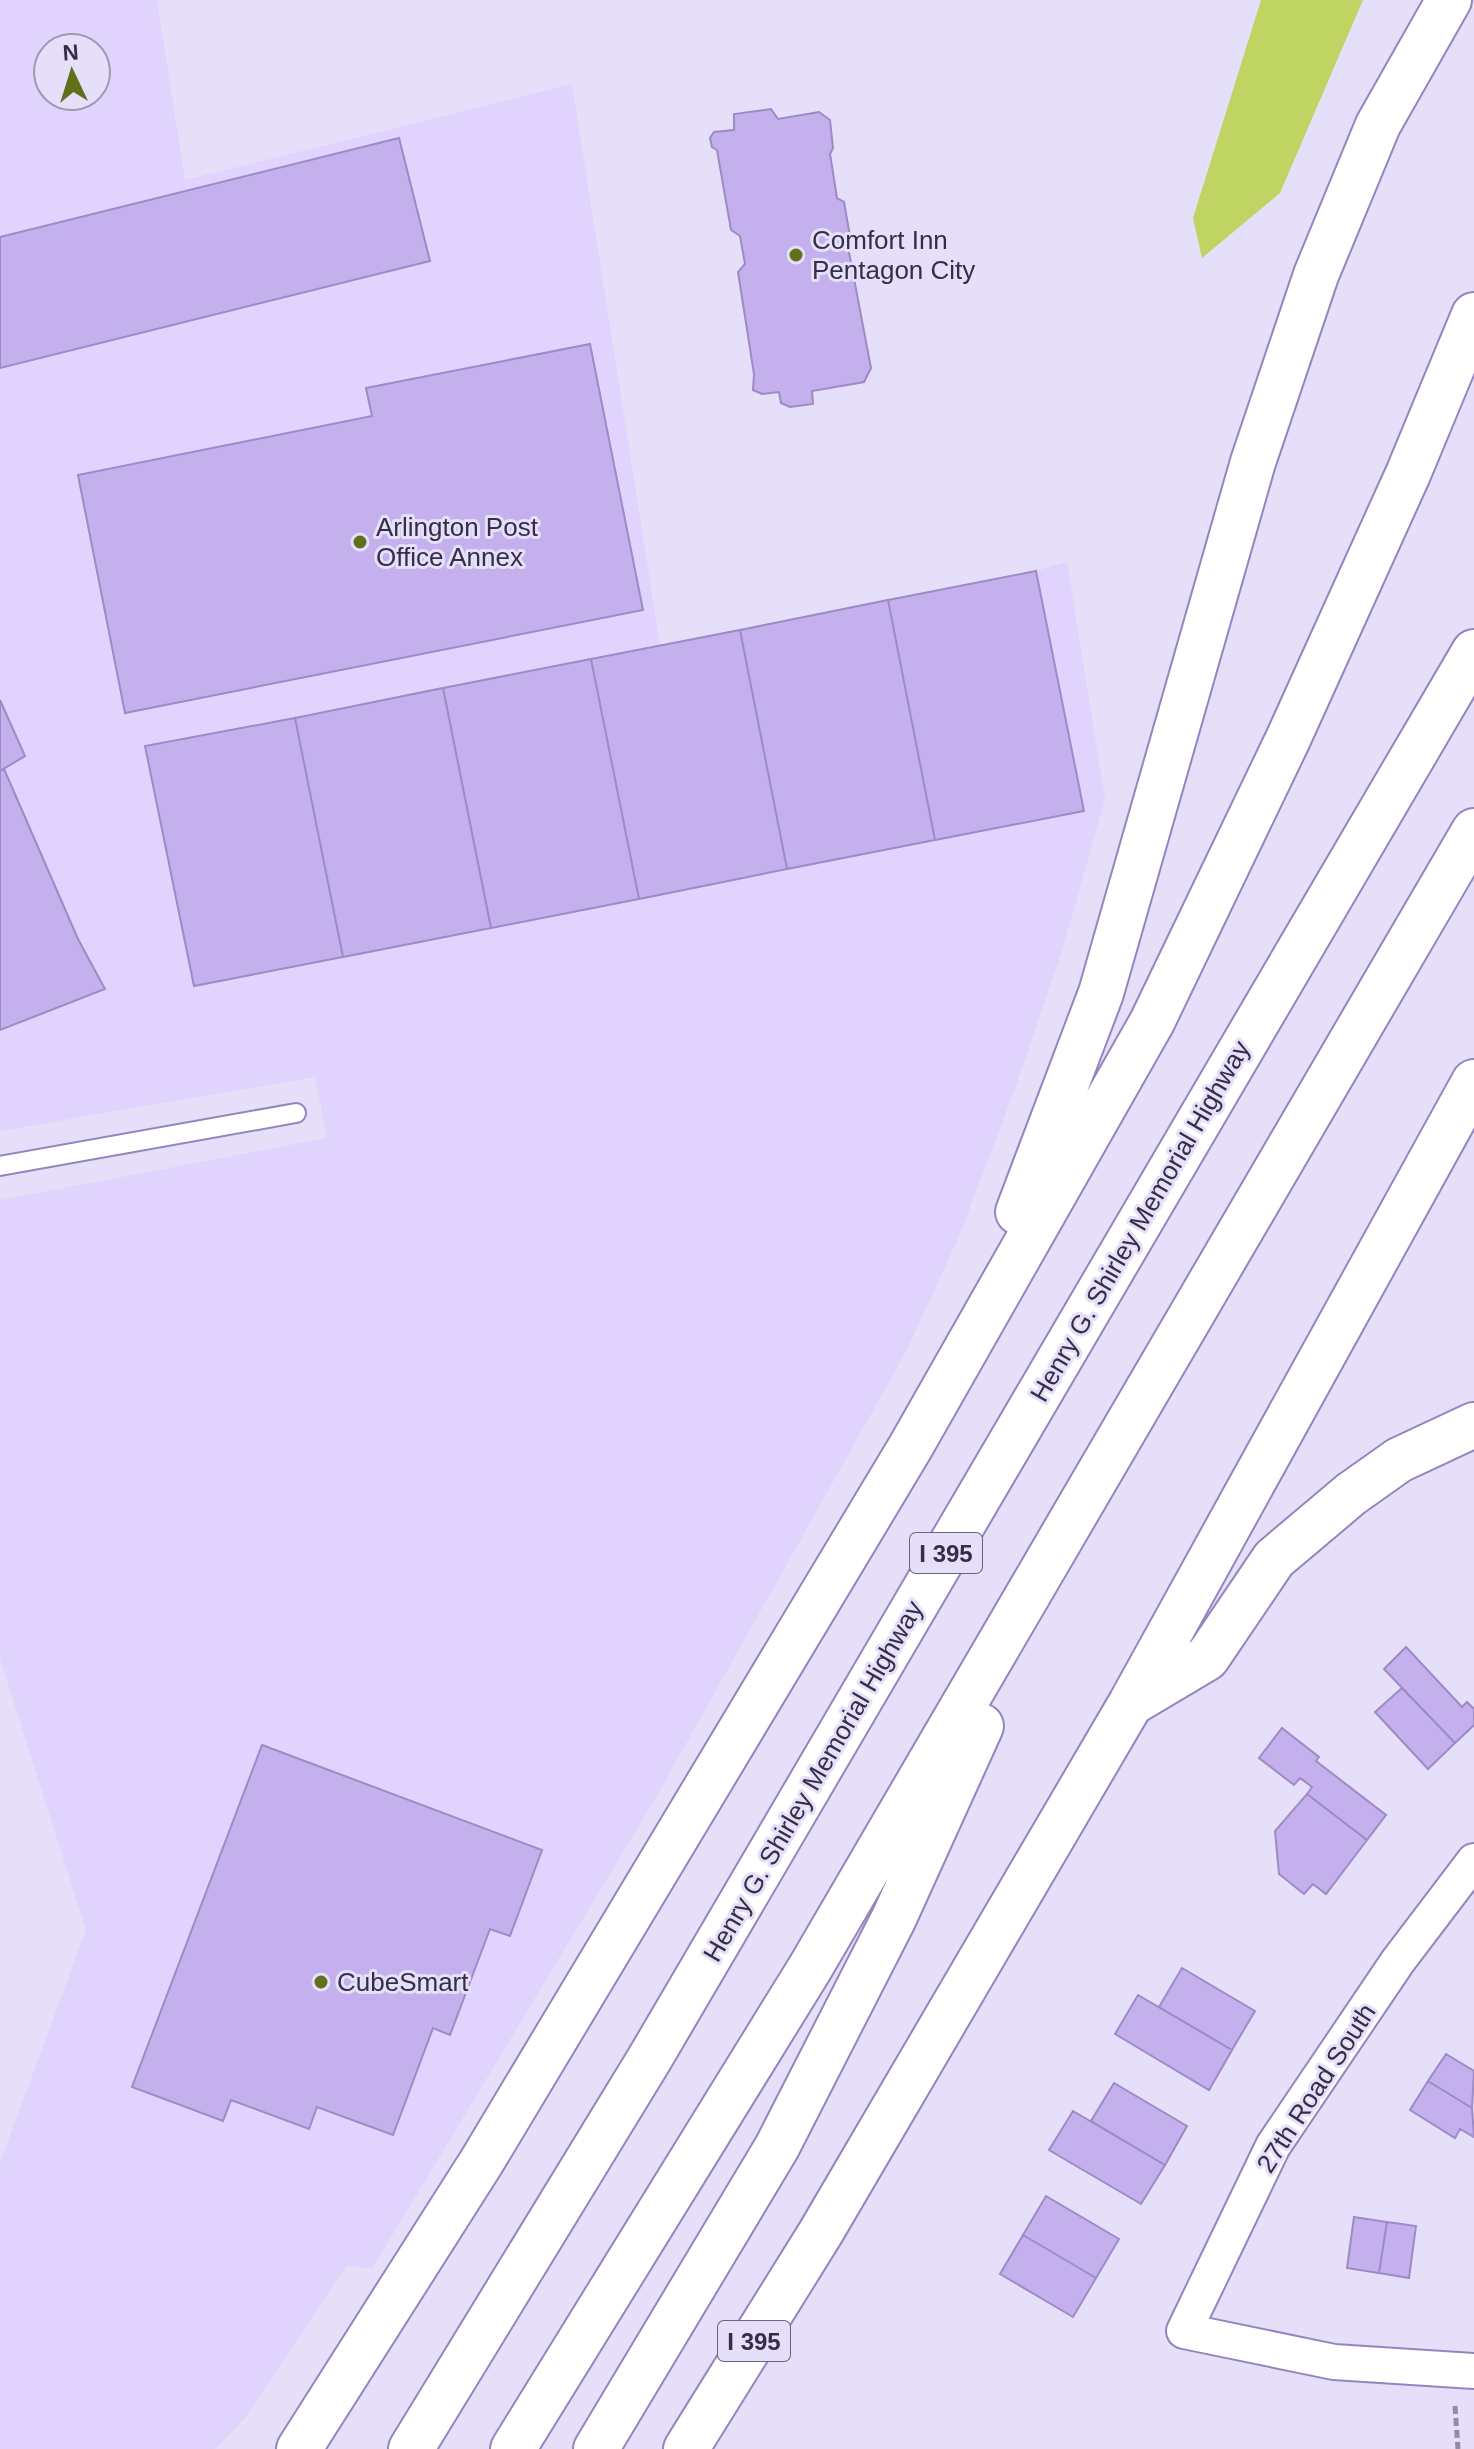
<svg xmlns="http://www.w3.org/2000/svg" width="1474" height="2449" font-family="Arial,sans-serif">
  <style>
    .built { fill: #e0d3fe; fill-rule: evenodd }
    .green { fill: #bfd463 }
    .building { fill: #c3b0ed; stroke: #9d8ac6; stroke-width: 2 }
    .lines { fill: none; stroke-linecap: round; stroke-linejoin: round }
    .lane-casing { stroke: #9684bf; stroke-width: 22 }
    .street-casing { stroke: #9684bf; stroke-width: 38 }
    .highway-casing { stroke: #9684bf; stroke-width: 48 }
    .path { stroke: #948ca6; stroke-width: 5; stroke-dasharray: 8 4; stroke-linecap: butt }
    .lane { stroke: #fff; stroke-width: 18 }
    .street { stroke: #fff; stroke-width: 34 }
    .highway { stroke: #fff; stroke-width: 44 }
    .poi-dot { fill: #62701b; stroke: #e6dff9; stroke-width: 3 }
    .labels { text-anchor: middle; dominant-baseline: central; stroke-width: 6; stroke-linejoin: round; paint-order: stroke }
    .shield { fill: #e6dff9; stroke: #6b637c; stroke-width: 2 }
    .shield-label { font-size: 24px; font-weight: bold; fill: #362e47 }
    .poi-label { font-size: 26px; fill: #362e47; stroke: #e6dff9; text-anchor: start }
    .street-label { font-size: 26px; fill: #362e47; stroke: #e6dff9 }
  </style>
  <rect width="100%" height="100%" fill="#e6dff9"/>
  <!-- built -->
  <path class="built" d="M0,0H157L185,180L572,84L660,645L1036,571L1067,562L1105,799L1062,951L1017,1083L960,1234L907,1350L659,1792L372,2269L347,2265L246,2417L215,2449H0V2163L86,1930L0,1659V1200L327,1138L315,1077L0,1131ZM48,48H96V96H48Z"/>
  <!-- green -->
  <path class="green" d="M1261,0H1363L1280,193L1202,258L1193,218Z"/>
  <!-- building -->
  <path class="building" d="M771,109L778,119L819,112L830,120L833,148L830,154L837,198L844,202L851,242L848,247L871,368L864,382L812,391L813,404L790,407L781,403L779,392L762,394L753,390L754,374L738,272L745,264L740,236L731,230L717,150L712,147L710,138L714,132L734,130V114Z
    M399,138L430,261L0,368V237Z
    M590,344L643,610L125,713L78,475L372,416L366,388Z
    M1036,571L1084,811L935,840L888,600Z
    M888,600L935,840L787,869L740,630Z
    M740,630L787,869L639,899L591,659Z
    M591,659L639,899L491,928L443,688Z
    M443,688L491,928L343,957L295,718Z
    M0,700L25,756L0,771Z
    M295,718L343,957L194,986L145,746Z
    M4,769L78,939L105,989L0,1030V771Z
    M1406,1647L1462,1707L1467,1702L1474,1709V1725L1455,1743L1384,1669Z
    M1402,1688L1455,1743L1428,1769L1375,1712Z
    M1282,1728L1319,1757L1316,1761L1386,1815L1367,1840L1307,1794L1312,1787L1300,1778L1294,1785L1259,1758Z
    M262,1745L542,1850L510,1936L490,1929L450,2035L433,2028L393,2135L317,2107L309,2129L231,2100L223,2121L132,2087Z
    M1307,1794L1367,1840L1326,1894L1313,1884L1304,1894L1279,1874L1275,1831Z
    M1182,1968L1255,2011L1232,2050L1159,2007Z
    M1138,1995L1232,2050L1209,2090L1115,2034Z
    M1446,2054L1474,2071L1472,2108L1428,2081Z
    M1428,2081L1472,2108L1474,2137L1460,2129L1455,2138L1410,2110Z
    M1114,2083L1187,2126L1165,2165L1091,2121Z
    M1073,2111L1165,2165L1141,2204L1049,2150Z
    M1046,2196L1119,2239L1096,2278L1023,2235Z
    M1354,2217L1387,2222L1379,2273L1347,2268Z
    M1387,2222L1416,2226L1409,2278L1379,2273Z
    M1023,2235L1096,2278L1073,2317L1000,2274Z"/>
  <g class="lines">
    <defs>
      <path id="lane" d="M0,1166L296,1113"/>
      <path id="street" d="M1474,1861L1398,1961L1273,2146L1184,2331L1334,2362L1474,2371"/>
      <path id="highway" d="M1018,1212L1101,993L1253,462L1316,275L1378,125L1449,0
        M1133,1702L1207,1658L1274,1559L1351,1494L1399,1460L1474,1425
        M299,2449L482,2161L911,1446L1152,1022L1288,739L1408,474L1474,315
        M411,2449L650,2058L1474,652
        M513,2449L810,1968L1474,831
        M596,2449L777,2147L894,1918L981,1726
        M686,2449L821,2232L1131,1703L1474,1082"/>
    </defs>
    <!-- lane casing -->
    <use href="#lane" class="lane-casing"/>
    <!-- street casing -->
    <use href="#street" class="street-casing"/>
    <!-- highway casing -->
    <use href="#highway" class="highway-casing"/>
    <!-- path -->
    <path class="path" d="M1455,2406L1458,2449"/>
    <!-- lane -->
    <use href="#lane" class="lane"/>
    <!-- street -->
    <use href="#street" class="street"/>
    <!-- highway -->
    <use href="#highway" class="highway"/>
  </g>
  <!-- markers -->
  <g class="poi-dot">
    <circle cx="796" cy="255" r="8"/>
    <circle cx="360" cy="542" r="8"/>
    <circle cx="321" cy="1982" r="8"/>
  </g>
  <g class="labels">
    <!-- shield labels -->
    <g class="shield">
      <rect x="910" y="1533" width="72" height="40" rx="6"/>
      <rect x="718" y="2321" width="72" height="40" rx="6"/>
    </g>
    <g class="shield-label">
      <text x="946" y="1553">I 395</text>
      <text x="754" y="2341">I 395</text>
    </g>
    <!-- poi labels -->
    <g class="poi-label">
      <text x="812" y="240">Comfort Inn<tspan x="812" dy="30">Pentagon City</tspan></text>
      <text x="376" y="527">Arlington Post<tspan x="376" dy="30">Office Annex</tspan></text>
      <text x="337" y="1982">CubeSmart</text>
    </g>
    <!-- street labels -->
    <g class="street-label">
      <text transform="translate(1140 1221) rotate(-60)">Henry G. Shirley Memorial Highway</text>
      <text transform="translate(813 1781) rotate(-60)">Henry G. Shirley Memorial Highway</text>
      <text transform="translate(1316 2088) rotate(-57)">27th Road South</text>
    </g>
  </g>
  <!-- north arrow -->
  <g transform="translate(72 72) rotate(356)"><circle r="38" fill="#e6dff9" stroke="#a098b2" stroke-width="2"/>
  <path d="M0-6L14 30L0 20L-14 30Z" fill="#62701b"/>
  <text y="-12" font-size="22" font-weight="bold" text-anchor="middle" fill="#362e47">N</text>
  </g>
</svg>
